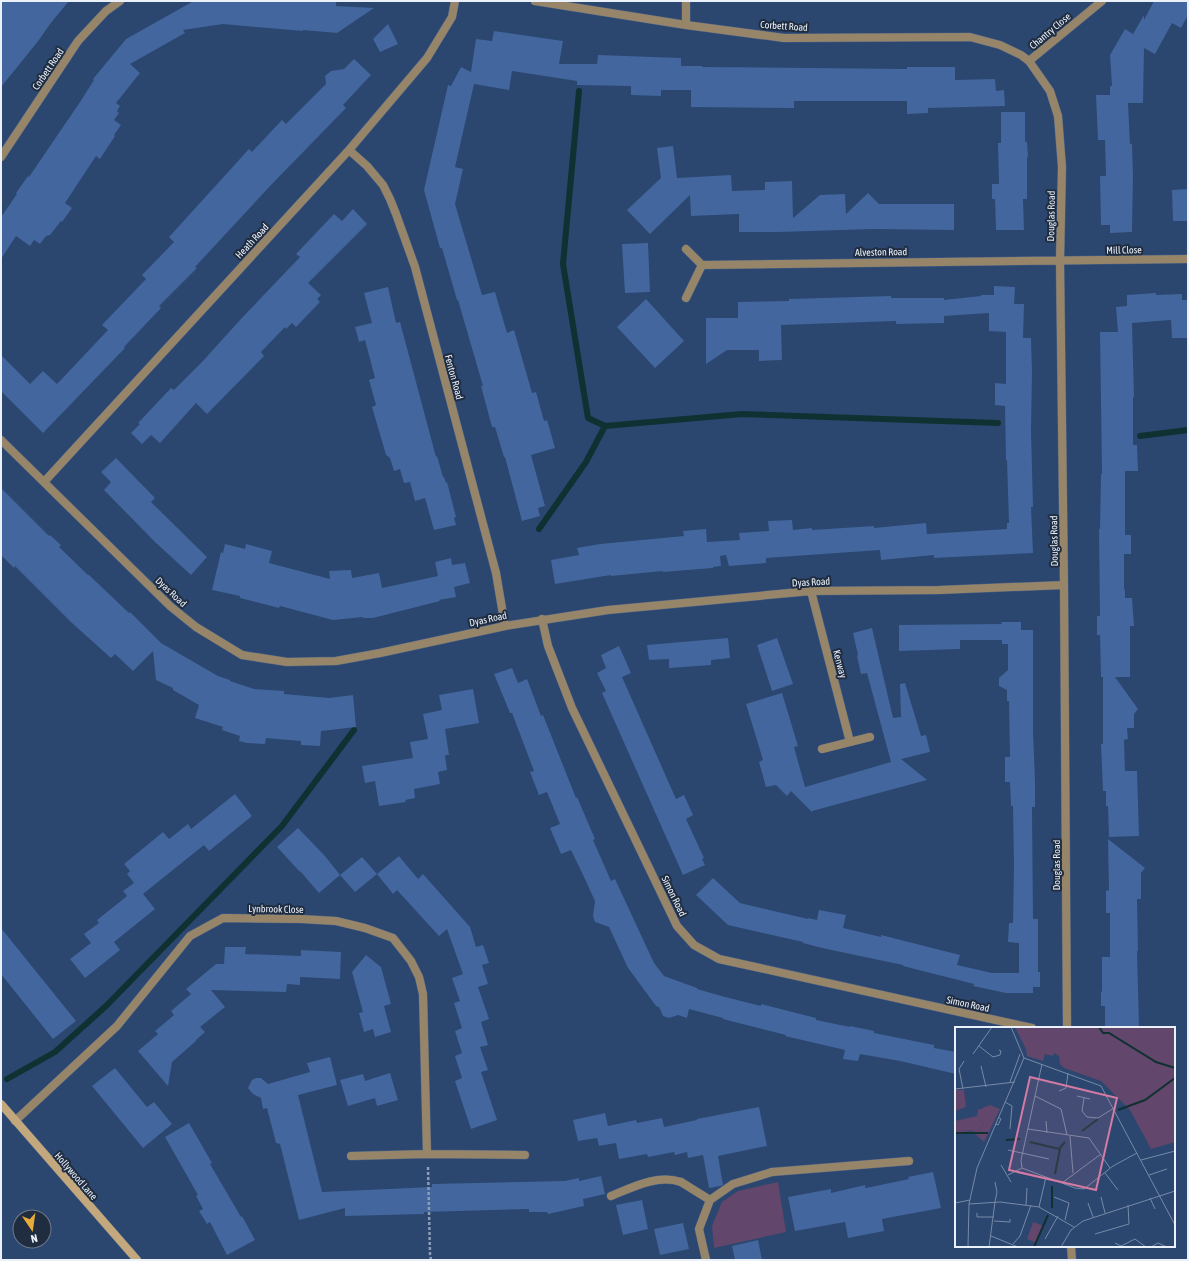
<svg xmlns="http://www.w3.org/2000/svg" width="1189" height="1261" font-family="'Asap Condensed',sans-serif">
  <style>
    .park { fill: #63466b }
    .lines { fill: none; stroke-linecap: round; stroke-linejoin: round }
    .stream { stroke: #0f3132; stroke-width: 6 }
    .building { fill: #42669d }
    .lane-casing { stroke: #4a6185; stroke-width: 9 }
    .street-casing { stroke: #4a6185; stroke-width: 9 }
    .secondary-casing { stroke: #4a6185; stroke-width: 9 }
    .path { stroke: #8c9db6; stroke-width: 2.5; stroke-dasharray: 3 2; stroke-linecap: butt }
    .lane { stroke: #97856a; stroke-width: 8 }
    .street { stroke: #97856a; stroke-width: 8 }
    .secondary { stroke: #c3a87d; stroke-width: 8 }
    .labels { text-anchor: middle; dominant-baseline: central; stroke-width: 4; stroke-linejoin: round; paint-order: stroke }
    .street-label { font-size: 10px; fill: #eaf1fb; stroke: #202d40 }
    .inset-river { fill: none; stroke: #0f3132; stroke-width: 2 }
    .inset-road { fill: none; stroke: #778aa7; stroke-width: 1 }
    .view { fill: #d47aa3; fill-opacity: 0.15; stroke: #d47aa3; stroke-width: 2 }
    .inset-edge { fill: none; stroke: #eaf1fb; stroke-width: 2 }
  </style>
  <rect width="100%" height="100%" fill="#2b466f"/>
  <!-- park -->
  <path class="park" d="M778,1182L786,1232L714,1248L712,1226L722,1202L738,1191Z"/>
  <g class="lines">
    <!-- stream -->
    <path class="stream" d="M579,91L563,264L588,418L605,426
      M1140,436L1188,430
      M539,529L586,462L605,426L742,414L998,423
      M7,1079L55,1052L106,1006L282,826L354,730"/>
  </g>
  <!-- building -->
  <path class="building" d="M1,1H69L50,24L39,40L1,87Z
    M195,1H325L336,2V6L374,8L337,33L303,30V31L223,24L183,30L185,33L130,64L140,73L116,103L120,106L117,111L119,113L114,120L121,125L114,135L115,136L100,159L96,156L65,203L72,208L62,222L61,221L50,235L46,236L40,244L34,240L30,246L16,236L1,259V217L17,194L16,193L28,176L29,177L80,102L94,80L93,79L126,39L192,2Z
    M1154,1H1188V15L1181,28L1172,23L1155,54L1144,48L1143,103H1128L1130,144H1132L1133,176L1132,232L1110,233V225H1101L1100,176H1106L1105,140H1098L1096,95H1110V86H1112L1110,55L1125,29L1133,34L1144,15V20Z
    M388,24L398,44L380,52L373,39Z
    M494,31L563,41L559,64H597L598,55L681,58V66H702V67L907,69V67H955V80L995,79L996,91L1004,90L1005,106L928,108V113L907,114V101H794V108L691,107V90H661V96L631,95V86L577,85V81L512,71L509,90L474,84L455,167L463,169L455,204L482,295L495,292L507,333L514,330L532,393L536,392L544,421L547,420L555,448L531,455L545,506L538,508L540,516L522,521L505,457H504L495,427H492L481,386H483L458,300H457L442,248H440L424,190L448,85L451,86L461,67L471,72L476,39L492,41Z
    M354,59L371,75L343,105L346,108L271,185L195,267L197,268L159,306L161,308L124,347L125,348L43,433L1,391V355L30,384L43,371L57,384L108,330L102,325L146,279L142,275L174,242L169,237L249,149L252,152L282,120L286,124L326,84L325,76L331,71L344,69Z
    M1001,112H1025V142H1027L1028,157H1027V199H1023L1024,230H996L995,199H992V184H999L998,143H1001Z
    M673,146L677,178L731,175L732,191L765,190V182L792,181L793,218L820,195L845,194L846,214L868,193L879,204H954V230L873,229L778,232H739V214L691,216L690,195L650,234L627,210L661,178L657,148Z
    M1188,189V221H1173L1172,190Z
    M353,209L367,224L308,283L321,295L317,299L320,302L296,327L292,323L286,329L285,327L261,352L264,356L207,414L196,403L160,443L151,435L142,444L131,433L140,424L138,423L171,388L174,390L202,362L240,320L300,257L296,254L334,214L342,221Z
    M648,243L650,292L625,293L622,244Z
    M994,286L1015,287L1014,304H1024L1023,338H1031L1032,372L1031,430L1033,507H1031L1033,553L934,558V555L881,560L880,550L766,558V563L729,566L726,555L720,556L721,566L713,567V568L663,572V571L611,576V575L555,584L551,560L579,555L577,548L600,544L684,536L683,531L706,529L707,542L740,540L739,533L769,531L768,521L792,520L793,530L812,528V530L874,526V528L926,523L927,534L1007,529V523H1009L1007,460H1006L1005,406L995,405V383L1006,384V332L989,331V313L944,316V323L896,324V321L781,325L782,360L759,361V350H727L706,364V318H738V302L789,301V299L891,296V298H944V300L981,296V295H994Z
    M388,287L396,323L400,322L436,457L437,456L443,477H444L446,483L447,482L456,517L454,518L456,525L434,530L425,498L415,501L410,482L404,483L400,469L394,471L390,458L386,455L372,407L376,405L369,380L375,378L365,340L359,342L355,327L372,323L364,293Z
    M1156,293V295L1182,294V300H1188V338H1172L1171,320L1132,323L1134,397H1133V445H1137L1138,471H1125V535H1131V554H1124V589L1125,590V598H1132L1134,626H1130V677H1115L1138,709L1134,714V728H1127L1128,739L1124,740L1125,771H1137L1139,836L1109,837L1108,806H1106V791H1103L1101,744H1103V677H1101L1100,635H1097V616H1100L1099,529H1100L1101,474H1102L1100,332H1118L1116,307L1127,306V295Z
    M646,299L684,341L655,368L617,327Z
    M116,458L155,498L151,502L207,557L191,575L155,542L104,490L111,482L101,472Z
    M1,488L49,536L50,535L61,545L59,547L88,575H89L129,613L130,612L161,643L218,676L230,680V681L254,689L284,691V694L329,698L353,695L356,727L321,731L320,746L301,745V741L266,738L265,744L247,743L239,741L240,736L222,730L223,727L195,718L199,705L173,690V688L156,680L153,651L133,671L115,654L111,658L72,623L15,566L14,568L1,555Z
    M225,544L245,549L246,544L272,551L269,563L330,579L329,571L351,570L352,578L379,573L382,588L438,576L435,562L451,558L452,565L465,563L470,583L454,587L456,597L439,600L440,601L373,618H363V617L333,620L280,606L279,608L240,598V596L212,590L221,552L223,553Z
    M1001,622H1021V630H1033V730L1035,782V807H1032L1033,919H1038V972H1040V987H1033V993H1006L973,986L974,984L903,966V965L822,948L803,943V942L728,925L696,895L713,878L740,903L808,919V918L817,920L819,910L846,915L843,928L881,937V935L960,955L957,965L992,973H1019V943L1008,942L1009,923H1013L1014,865L1013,806H1011L1010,782H1005V757H1010L1009,701H1007V690L999,686V678L1008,670V644H1002V640H960V649L899,651V625L1002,624Z
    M872,628L893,718L901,717L900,684L905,683L921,736L926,735L930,752L901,759L927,780L812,811L813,813L791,791L787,796L776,785L766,787L759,762L763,760L746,704L782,693L798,746L794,747L805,787L891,762L867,673L861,674L857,656L858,655L853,633Z
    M728,638L730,658L711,660V665L669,668V659L649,660L647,645Z
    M777,638L793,684L772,691L757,645Z
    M619,646L631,673L622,677L676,799L684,795L693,815L686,819L704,858L702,859L705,865L683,875L602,693L606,691L597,673L606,668L601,655Z
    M512,668L518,683L527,679L541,716L543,715L576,798L577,797L595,839L593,840L611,881L615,879L654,963L664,976L697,988V989L725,997L761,1006V1004L816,1018V1020L850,1027V1026L874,1031V1033L934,1045V1048L956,1052V1074L900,1061L860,1054L858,1061L843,1059L845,1050L785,1036L786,1035L723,1019V1018L689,1009L687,1018L678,1015L669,1018L663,1016L659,1007L656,1006L628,968L609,927L595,922L593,916L595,901L584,877L571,850L561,854L550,828L560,824L547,792L539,795L530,772L534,771L512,713H510L494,674Z
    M473,689L479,723L445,729L449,755H445L447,770L438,772L440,784L414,789L415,798L405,800L406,802L379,806L375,781L365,783L362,766L413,758L410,742L428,739L423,714L442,710L439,695Z
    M235,794L252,816L209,851L204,845L143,894L155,909L114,942L120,950L85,978L70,959L91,943L84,934L99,923L97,920L127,896L123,891L134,883L127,874L130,871L124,864L163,832L169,839L188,824L191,829Z
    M298,828L325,856L340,875L319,893L300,871V872L277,847Z
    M1108,839L1145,868L1141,873V899H1137L1138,951H1137L1139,1028H1105V1006H1101V992L1102,991V957H1110V913H1106V891L1109,890Z
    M399,856L418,879L423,874L470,927L476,947L483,945L489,963L482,965L488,984L478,987L489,1019L481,1022L488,1045L480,1047L488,1070L481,1072L497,1120L471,1129L455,1081L462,1078L455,1056L462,1053L455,1031L462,1028L454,1003L460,1001L452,978L463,974L447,929L439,936L397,890L393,894L377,874Z
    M362,857L377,874L355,892L340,875Z
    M1,928L76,1021L53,1039L1,974Z
    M225,947H246L245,954L301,956V950L341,952L340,979L300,977V985L287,984L286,992L211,990L225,1007L200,1027L205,1032L196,1040V1041L172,1062L168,1086L138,1051L158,1034L155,1031L174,1015L171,1011L191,994L186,989L216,964H224Z
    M366,955L381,967L391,1004L384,1006L391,1032L375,1037L373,1029L364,1032L359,1013L363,1012L352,972Z
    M330,1057L337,1085L298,1095L322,1192L432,1187V1184L565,1181L579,1178V1181L601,1176L605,1194L583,1199L584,1206L548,1214L547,1212H529V1209L424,1212V1214L345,1216V1208L299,1220L280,1144L276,1143L267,1108L263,1109L261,1098L253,1094L248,1088L252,1080L256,1078H261L268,1084L310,1072L307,1063Z
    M115,1068L147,1107L154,1102L172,1124L143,1148L92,1086Z
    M390,1073L398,1100L377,1106L375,1098L348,1106L340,1080L363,1074L365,1081Z
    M759,1107L767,1146L718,1156L723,1185L720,1186L709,1188L703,1155L688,1158L687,1152L675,1155L674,1152L648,1157L647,1154L619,1159L616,1143L599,1146L597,1138L578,1141L573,1120L605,1113L608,1126L636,1120L637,1123L662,1118L664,1127L697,1120V1119Z
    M189,1123L212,1163L210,1164L241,1217L242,1216L255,1240L227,1255L210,1222L207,1224L199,1211L203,1209L196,1196L198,1195L165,1137Z
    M933,1172L941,1208L882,1219L884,1231L848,1238L845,1222L795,1231L788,1197L831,1189V1193L865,1185V1188L871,1187L909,1179L908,1177Z
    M642,1200L648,1229L623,1235L616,1205Z
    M683,1223L689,1249L660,1255L654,1229Z
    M758,1240L762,1260H735L732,1246Z"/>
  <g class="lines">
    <defs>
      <path id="lane" d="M772,1172L909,1161
        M611,1196C633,1187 658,1174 681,1182"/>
      <path id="street" d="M535,1L686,25L784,38L970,37L1000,45L1021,55L1029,61L1050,91L1058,116L1062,167L1060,261L1064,585L1067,1028
        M686,25V1
        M1029,61L1102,1
        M349,150L367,166L383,185L390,199L396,214L415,267L496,573L505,626
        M1,157L78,41L106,11L120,1
        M702,265L1188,259
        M686,298L702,265L686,249
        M1,440L170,606L196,627L242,655L287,662L336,661L380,653L505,626L608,610L811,591L939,590L1064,585
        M44,482L349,150L427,58L452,17L455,1
        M811,591L850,742
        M542,619L548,646L572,708L677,926L694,945L719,959L1032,1028
        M822,749L870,737
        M15,1121L117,1026L190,936L223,918L301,919L336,921L365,928L393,938L411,961L419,977L423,994L427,1154
        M351,1156L427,1154L525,1155
        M681,1182L710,1200
        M1071,1246L1072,1260
        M706,1260L699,1229L710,1200L733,1184L772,1172"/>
      <path id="secondary" d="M1,1104L137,1260"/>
    </defs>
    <!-- lane casing -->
    <use href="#lane" class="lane-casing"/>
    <!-- street casing -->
    <use href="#street" class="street-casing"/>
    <!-- secondary casing -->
    <use href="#secondary" class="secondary-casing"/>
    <!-- path -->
    <path class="path" d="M428,1167L430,1254L431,1260"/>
    <!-- lane -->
    <use href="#lane" class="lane"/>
    <!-- street -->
    <use href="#street" class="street"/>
    <!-- secondary -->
    <use href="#secondary" class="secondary"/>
  </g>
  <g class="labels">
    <!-- street labels -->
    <g class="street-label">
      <text transform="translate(784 26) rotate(4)">Corbett Road</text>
      <text transform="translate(1050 31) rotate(-40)">Chantry Close</text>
      <text transform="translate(48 69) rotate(-56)">Corbett Road</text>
      <text transform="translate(1051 216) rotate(-89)">Douglas Road</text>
      <text transform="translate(252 241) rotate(-47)">Heath Road</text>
      <text transform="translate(1124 250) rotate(-1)">Mill Close</text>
      <text transform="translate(881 252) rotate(-1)">Alveston Road</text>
      <text transform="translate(454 377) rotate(75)">Fenton Road</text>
      <text transform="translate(1054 541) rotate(-91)">Douglas Road</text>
      <text transform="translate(811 582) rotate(-3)">Dyas Road</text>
      <text transform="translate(171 592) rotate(43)">Dyas Road</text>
      <text transform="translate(488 619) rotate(-12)">Dyas Road</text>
      <text transform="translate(840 664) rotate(75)">Kenway</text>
      <text transform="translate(1056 865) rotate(-90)">Douglas Road</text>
      <text transform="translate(674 896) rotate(64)">Simon Road</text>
      <text transform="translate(276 909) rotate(1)">Lynbrook Close</text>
      <text transform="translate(968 1004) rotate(12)">Simon Road</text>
      <text transform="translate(76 1176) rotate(49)">Hollywood Lane</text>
    </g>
  </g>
  <!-- overview -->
  <g transform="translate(955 1027)">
    <rect width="220" height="220" fill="#2b466f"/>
    <path d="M60,0H220V115L196,122L175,83L146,54L109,41L105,37L104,29L99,26L98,29L90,27L88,34L72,29L71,22ZM0,63H9L11,80L0,84ZM22,89L29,97L24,104L0,103V94Z" fill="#63466b"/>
    <path d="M183,3L213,9L216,13L212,30L208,33L206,31L208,24L199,23L202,34L194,29L191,24L200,14L188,10ZM220,50V61L217,65L211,66V61ZM35,78L45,82L29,115L17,104L0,106V103L24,104L29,97L22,89L23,83ZM78,195L89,199L82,216L72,212Z" fill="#63466b"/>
    <path class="inset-river" d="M144,0L148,6H154L201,35L220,41M163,83L190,73L220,51M127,104L143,92M0,106H33M51,113L65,112M75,115L104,122L110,115M100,147L105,122M97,159V181M79,220L93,188"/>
    <path class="inset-road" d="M24,19L38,30L45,28L46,24L44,23M18,27L37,0M69,31L146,59L220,198M26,39L31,60M55,55L65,27M0,62L60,55M8,62L4,42L9,34M104,64L111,61L113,46M80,69L106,82L112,108M122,69L135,72M129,71L127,84L132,90L143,91L159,81M50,75L57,79L55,102M91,94L92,106M40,97L43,98L46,92L43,90M73,102L134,111L155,141M115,109L118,146M53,123L94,132M186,133L220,124M46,138L56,155M67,141L120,161L129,162L158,139L182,126M67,141L66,133L87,37M150,146L163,163M53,148L67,141M194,148L212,142M40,155L42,165L40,175M107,156L146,127M99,170L114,176L110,193M146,170L150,186M195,171L200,182M0,176L15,173M133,176L138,190M14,177L45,175L84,180L119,200M71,178L72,161M84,180L91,150M22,186V190H39M39,194L55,195V192M140,207L174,197L173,178M36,209L63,220M90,212L103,189M160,216L166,219L180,212L191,220M58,217L65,209L76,178M13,220L14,177L22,141L69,31L56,0M34,220L40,175M106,220L116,203L128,194L220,164M196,220L203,216L212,220"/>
    <path class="view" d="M75,50L162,71L141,163L54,143Z"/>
    <rect width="220" height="220" class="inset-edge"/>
  </g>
  <!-- border -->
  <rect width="1189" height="1261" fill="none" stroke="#eaf1fb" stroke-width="4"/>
  <!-- north arrow -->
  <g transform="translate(32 1229) rotate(167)"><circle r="19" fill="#202d40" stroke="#717b8b"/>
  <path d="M0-3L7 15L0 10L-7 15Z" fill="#e9ab38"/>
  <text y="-6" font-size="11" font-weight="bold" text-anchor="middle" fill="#eaf1fb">N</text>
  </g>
</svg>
